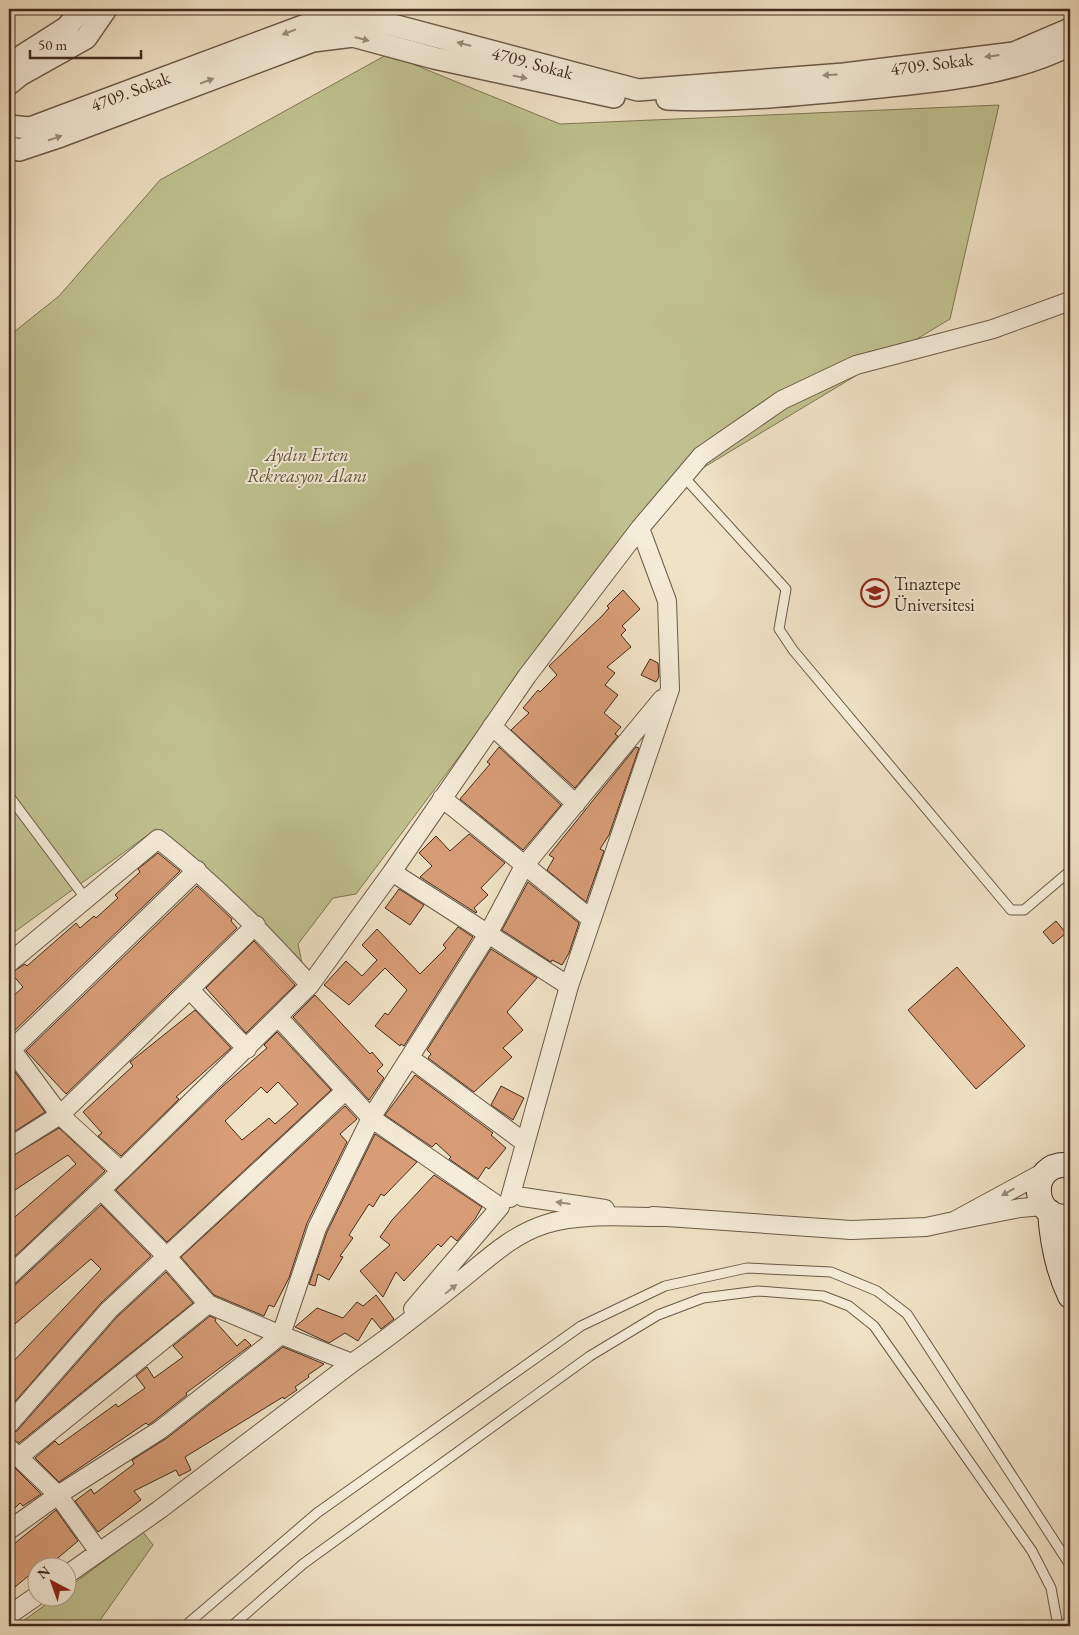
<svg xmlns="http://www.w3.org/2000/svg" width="1079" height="1635" font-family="'EB Garamond',serif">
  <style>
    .green { fill: #c0c190; stroke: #807656 }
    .building { fill: #d89d77; stroke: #412b1d; fill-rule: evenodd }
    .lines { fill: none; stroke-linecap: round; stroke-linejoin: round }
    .service-casing { stroke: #6d5947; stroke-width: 11 }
    .minor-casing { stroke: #6d5947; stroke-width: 20 }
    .tertiary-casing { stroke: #6d5947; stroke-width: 24 }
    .secondary-casing { stroke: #412b1d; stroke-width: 26 }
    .service { stroke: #f5ecd9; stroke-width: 9 }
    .minor { stroke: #f5ecd9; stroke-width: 18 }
    .tertiary { stroke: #f5ecd9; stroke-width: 21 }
    .secondary { stroke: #f5ecd9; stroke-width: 24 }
    .oneway { fill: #9b8c7b }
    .labels { text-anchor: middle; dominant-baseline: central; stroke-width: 4; stroke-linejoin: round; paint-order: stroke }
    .street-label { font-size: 18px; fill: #412b1d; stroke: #f5ecd9 }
    .park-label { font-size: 18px; font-style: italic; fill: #61503a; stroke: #f5ecd9 }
    .poi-label { font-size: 18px; fill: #412b1d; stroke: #f5ecd9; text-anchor: start }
  </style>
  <rect width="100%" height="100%" fill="#f0e2c5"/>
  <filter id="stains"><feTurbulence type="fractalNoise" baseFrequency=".004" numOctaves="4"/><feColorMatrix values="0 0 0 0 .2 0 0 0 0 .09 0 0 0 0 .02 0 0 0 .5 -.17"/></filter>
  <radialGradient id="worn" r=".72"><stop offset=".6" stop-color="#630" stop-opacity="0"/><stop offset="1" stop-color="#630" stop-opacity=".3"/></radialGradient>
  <!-- green -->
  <path class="green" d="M388,54L560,124L999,105L950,319L653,498L356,894L333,898L298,944L303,968L156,829L9,936V336L59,296L160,180Z
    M143,1532L153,1545L96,1626H16L55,1598H68V1588Z"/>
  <!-- building -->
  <path class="building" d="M623,590L640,609L622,626L626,630L621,635L631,647L607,667L615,673L605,685L618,695L604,713L621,727L615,734L618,736L575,788L511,730L529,713L523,708L538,690L540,692L557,675L549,666L601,617L609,608L607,606Z
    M650,659L658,663L659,677L656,682L641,675Z
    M499,747L561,805L523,850L460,799L490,764L487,762Z
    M636,747L639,748L609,835L600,849L604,851L586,902L547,870L554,858L549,855Z
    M469,834L505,863L481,888L488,895L474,908L477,912L476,913L420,877L432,866L419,853L436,836L450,851Z
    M158,853L180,871L9,1036V1000L23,987L11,973L25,964L27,966L76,923L80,928L94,916L96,918L118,898L115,895L140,872L138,869Z
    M528,882L579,923L569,953L562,965L552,960L551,962L502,930Z
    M197,886L232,919L231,921L237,928L66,1094L26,1051Z
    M399,889L424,905L410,925L385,908Z
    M1056,921L1066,933L1053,944L1043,932Z
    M458,927L473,937L404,1046L401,1044L400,1046L375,1026L385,1013L388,1015L407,990L385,968L349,1005L324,985L346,961L362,976L377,960L362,945L377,929L420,974L446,948L443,945Z
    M254,941L295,985L246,1033L206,988Z
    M491,949L537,978L507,1012L523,1030L503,1048L512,1057L474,1092L428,1058L431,1054L427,1050Z
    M957,967L1025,1046L976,1089L908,1010Z
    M315,995L370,1054L372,1052L383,1065L377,1071L384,1078L369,1100L293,1017Z
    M195,1010L231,1048L176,1097L179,1099L121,1156L98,1136L102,1133L83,1112L133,1066L130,1062Z
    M277,1032L331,1090L167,1242L116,1190L223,1086L267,1048L264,1045ZM278,1082L298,1104L275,1124L269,1118L242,1140L225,1121L261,1087L267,1093Z
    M9,1064L45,1112L9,1135V1109L15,1104L9,1095Z
    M415,1075L481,1124L493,1133L491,1135L506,1148L489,1169L486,1167L478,1179L449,1159L451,1157L436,1143L432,1147L385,1115Z
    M501,1086L524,1098L513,1120L491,1105Z
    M345,1106L357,1119L340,1134L347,1142L307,1223L289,1278L274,1307L269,1305L264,1316L214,1295L181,1257Z
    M59,1128L105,1171L9,1262V1222L76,1164L68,1155L9,1194V1158Z
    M375,1134L417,1162L384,1196L381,1194L373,1207L369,1204L349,1235L353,1238L340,1256L343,1257L329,1280L318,1274L315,1286L309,1284L327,1232Z
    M434,1175L482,1207L475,1219L457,1241L451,1236L441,1247L438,1244L404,1281L396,1272L383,1297L360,1271L390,1245L380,1237L392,1220Z
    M101,1205L151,1256L101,1303L12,1405L9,1402V1366L101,1269L91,1259L9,1329V1286L16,1284Z
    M166,1272L193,1303L19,1443L9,1438V1434L17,1431L117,1317Z
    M376,1295L394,1319L381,1329L372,1318L358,1341L345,1333L329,1343L295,1327L317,1308L343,1318L357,1302L363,1306Z
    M210,1316L216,1319L215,1321L237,1346L245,1339L251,1345L186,1393L187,1395L154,1421L148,1425L146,1423L59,1482L35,1458L55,1441L59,1445L116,1404L118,1407L145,1388L136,1376L147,1367L154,1378L183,1357L173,1346Z
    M283,1347L324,1364L308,1375L309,1377L295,1387L297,1390L284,1399L283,1397L185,1457L191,1470L179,1476L176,1470L134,1491L141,1500L98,1532L75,1501L91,1489L94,1494L134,1464L132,1460L167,1438Z
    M9,1462L41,1494L23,1506L20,1503L9,1514Z
    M56,1510L78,1541L53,1562L52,1560L42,1568H38L9,1592V1548Z"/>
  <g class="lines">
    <defs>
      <path id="service" d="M684,477L786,589L779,629L793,650L1011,910H1024L1070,871
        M9,796L86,899
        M185,1626L317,1513L581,1326L665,1286L747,1268L831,1272L877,1291L907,1314L1070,1565
        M232,1626L303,1564L590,1356L658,1315L703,1298L758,1291L823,1296L849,1306L874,1326L1032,1551L1051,1588L1058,1626"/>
      <path id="minor" d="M492,726L576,804
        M442,798L591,919
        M392,872L569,986
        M9,963L158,839C215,884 261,931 310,985
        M190,990L247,1049
        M279,1018L371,1118L500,1207L413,1309
        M9,1046L60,1115L121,1171
        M9,1052L197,870
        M410,1058L524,1142
        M9,1147L60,1115L256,925
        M101,1190L168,1258L208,1304
        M523,1197L605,1209
        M510,1198L569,986L670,689L667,601L640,528L701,456L782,400L856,365L993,329L1070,301
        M1043,1206L1020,1208L954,1221L1048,1170
        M653,1216L851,1230L926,1227L954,1221
        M9,1276L121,1171L310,985L392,872L527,676L640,528
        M9,1424L109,1310L344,1092
        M9,1448L58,1495L9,1530
        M20,1456L208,1304L281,1335L317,1228L371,1118L488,934L524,866L662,699
        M99,1552L58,1495L160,1430L281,1335L352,1363
        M68,1574L159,1510L352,1363C390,1337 425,1309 461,1280C487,1259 513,1234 546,1224C583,1213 625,1217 663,1217
        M9,1615L38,1595"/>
      <g id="tertiary">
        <path d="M9,64L67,27L82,9"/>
        <path d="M9,84L20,75L86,38L106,9"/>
        <path d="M667,99C731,102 796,95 860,89C930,82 1006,77 1070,45"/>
        <path id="s1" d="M9,126L30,128L311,23L344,20L389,24L638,90L844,74L1014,53L1070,29"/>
        <path d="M9,147L19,150L61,136L313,41L353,36L434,58L614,97"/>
      </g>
      <path id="secondary" d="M1070,1165C1025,1161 1032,1224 1070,1216
        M1050,1212C1052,1242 1057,1269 1070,1296"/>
    </defs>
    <!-- service casing -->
    <use href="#service" class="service-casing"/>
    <!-- minor casing -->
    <use href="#minor" class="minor-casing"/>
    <!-- tertiary casing -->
    <use href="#tertiary" class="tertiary-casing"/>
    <!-- secondary casing -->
    <use href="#secondary" class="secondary-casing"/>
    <!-- service -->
    <use href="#service" class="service"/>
    <!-- minor -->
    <use href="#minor" class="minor"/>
    <!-- tertiary -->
    <use href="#tertiary" class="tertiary"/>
    <!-- secondary -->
    <use href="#secondary" class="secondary"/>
  </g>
  <!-- one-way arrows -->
  <defs><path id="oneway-solid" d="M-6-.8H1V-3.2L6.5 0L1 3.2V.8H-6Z" transform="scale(1.25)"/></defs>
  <g class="oneway">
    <use href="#oneway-solid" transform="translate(289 32) rotate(159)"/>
    <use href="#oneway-solid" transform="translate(362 39) rotate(15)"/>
    <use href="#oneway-solid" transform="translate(464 44) rotate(-165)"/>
    <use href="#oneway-solid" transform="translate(992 56) rotate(173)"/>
    <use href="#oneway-solid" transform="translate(830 75) rotate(176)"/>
    <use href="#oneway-solid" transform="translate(520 77) rotate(12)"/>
    <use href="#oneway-solid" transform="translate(207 81) rotate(-21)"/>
    <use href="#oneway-solid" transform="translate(55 138) rotate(-19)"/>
    <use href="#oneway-solid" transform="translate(1008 1192) rotate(151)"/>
    <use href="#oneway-solid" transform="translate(563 1203) rotate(-172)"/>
    <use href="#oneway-solid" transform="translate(451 1289) rotate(-39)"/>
  </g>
  <!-- icons -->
  <defs>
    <symbol id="university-ring" viewBox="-11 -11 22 22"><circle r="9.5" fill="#f5ecd9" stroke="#8f2418" stroke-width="1.5"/><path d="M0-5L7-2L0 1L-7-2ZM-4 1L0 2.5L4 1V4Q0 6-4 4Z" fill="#8f2418"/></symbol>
  </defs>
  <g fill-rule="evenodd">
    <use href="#university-ring" x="859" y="577" width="32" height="32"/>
  </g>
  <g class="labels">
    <!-- street labels -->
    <g class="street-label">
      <text stroke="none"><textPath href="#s1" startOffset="548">4709. Sokak</textPath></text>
      <text stroke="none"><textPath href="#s1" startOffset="952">4709. Sokak</textPath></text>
      <text stroke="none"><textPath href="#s1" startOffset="128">4709. Sokak</textPath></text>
    </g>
    <!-- park labels -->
    <g class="park-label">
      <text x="307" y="454">Aydın Erten<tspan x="307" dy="21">Rekreasyon Alanı</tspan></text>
    </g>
    <!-- poi labels -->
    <g class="poi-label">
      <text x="894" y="583">Tınaztepe<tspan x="894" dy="21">Üniversitesi</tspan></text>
    </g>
  </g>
  <!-- margin -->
  <rect width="1079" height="1635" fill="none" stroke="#f0e2c5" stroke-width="30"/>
  <rect x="10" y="10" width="1059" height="1615" fill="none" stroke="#412b1d" stroke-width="2.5"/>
  <rect x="15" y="15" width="1049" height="1605" fill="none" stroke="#412b1d"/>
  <!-- north arrow -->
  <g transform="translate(52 1582) rotate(319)"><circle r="24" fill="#f5ecd9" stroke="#ad9f8e"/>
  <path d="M0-4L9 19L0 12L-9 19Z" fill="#8f2418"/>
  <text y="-8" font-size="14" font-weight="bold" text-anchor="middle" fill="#412b1d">N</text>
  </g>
  <!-- scale -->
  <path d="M30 50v8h111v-8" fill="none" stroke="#412b1d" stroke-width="2.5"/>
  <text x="38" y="50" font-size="15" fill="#412b1d" stroke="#f5ecd9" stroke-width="4" paint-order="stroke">50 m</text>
  <rect width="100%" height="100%" filter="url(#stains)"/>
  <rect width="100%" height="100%" fill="url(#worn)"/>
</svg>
